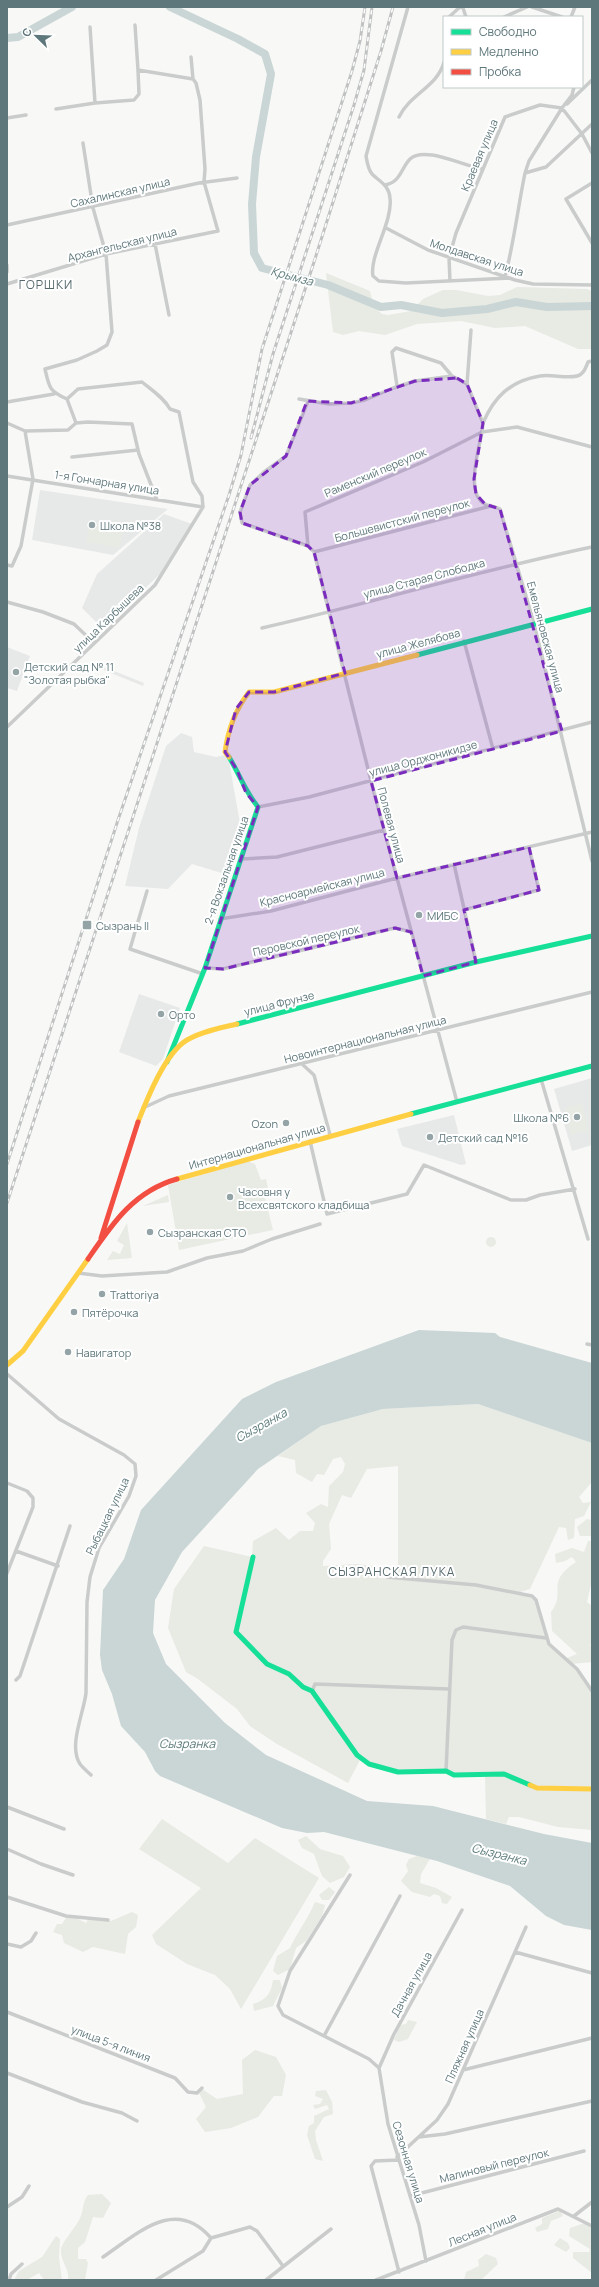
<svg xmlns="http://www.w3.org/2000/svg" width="599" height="2287" font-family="Manrope,sans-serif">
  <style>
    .built { fill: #e7e9e8 }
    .green { fill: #e8eae4; fill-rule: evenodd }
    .water { fill: #c9d6d5 }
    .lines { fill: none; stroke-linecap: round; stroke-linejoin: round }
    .river { stroke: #c9d6d5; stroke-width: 8 }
    .street { stroke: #cacccc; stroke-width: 3.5 }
    .fast { stroke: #16e098; stroke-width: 5 }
    .slow { stroke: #ffcf43; stroke-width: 5 }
    .jam { stroke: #f24e42; stroke-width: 5 }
    .rail-casing { stroke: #c0c2c2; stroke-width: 3 }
    .rail { stroke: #fff; stroke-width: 1.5; stroke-dasharray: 4.5; stroke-linecap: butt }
    .marked { fill: #7b2cbf; fill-opacity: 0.2; stroke: #7b2cbf; stroke-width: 3; stroke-dasharray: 8 5; stroke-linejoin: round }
    .poi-dot { fill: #94a4a6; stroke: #fff; stroke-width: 1.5 }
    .labels { text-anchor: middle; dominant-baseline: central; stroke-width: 4; stroke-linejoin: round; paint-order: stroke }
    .street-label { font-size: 11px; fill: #5e777b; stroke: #fff }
    .poi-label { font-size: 11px; fill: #5e777b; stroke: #fff; text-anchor: start }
    .water-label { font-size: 12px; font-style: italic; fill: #5e7c7c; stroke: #fff }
    .neighbourhood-label { font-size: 12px; letter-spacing: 1px; fill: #55686c; stroke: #fff }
  </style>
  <rect width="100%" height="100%" fill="#f8f8f7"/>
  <!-- built -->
  <path class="built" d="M40,490L168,509L113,555L32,540Z
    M164,514L192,524L161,573L103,629L82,608L97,574Z
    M7,647L30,656L17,691L7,688Z
    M92,662L144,683L143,686L91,665Z
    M181,733L192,737L194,752L216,757L225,755L229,761L240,823L243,826L236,842L238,848L228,875L192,864L168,889L125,886L139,828L166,746Z
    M139,994L180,1008L163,1059L156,1066L119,1052Z
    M592,1078V1145L572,1151L554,1089Z
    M454,1115L466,1164L461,1165L402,1146L397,1129Z"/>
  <!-- green -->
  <path class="green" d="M326,273L370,291L374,307L382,314L388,315L411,311L423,299L443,290H456L488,296L500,295L517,287L587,289L592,291V349H578L525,326L495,328L461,321L417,324L385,335L359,331L343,335L333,332Z
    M89,526L123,532L120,548L86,542Z
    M582,1104L589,1130L571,1135L565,1108Z
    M247,1161L255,1164L261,1180L266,1179L268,1188L263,1190L273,1230L179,1250L168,1185Z
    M168,1195L169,1202L143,1206Z
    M127,1223L132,1258L107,1260L113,1251L120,1254L124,1245L117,1241Z
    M486 1242a5 5 0 1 1 10 0a5 5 0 1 1-10 0Z
    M478,1404L592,1443V1482L579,1497L583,1503L591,1502L584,1516L575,1519L574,1538L568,1540L566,1528L559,1527L530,1589L520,1592L536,1600L547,1641L567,1658L577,1654L552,1631L551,1612C567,1592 544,1583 576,1562L572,1557L565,1561L556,1563L555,1554L572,1548L584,1552L588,1541H592V1580L587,1602L592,1606V1644L589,1645L592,1646V1662L571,1664L592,1691V1830L558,1827L519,1817H509L506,1824L486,1819L485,1774L454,1775L446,1771L398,1772L384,1769L361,1758L348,1783L277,1744L250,1726L237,1709L198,1679L186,1672L168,1628L174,1589L204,1546L252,1557L253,1541L276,1528L289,1540L300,1531H313L315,1523L306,1513L321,1504L328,1507L329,1486L343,1472L345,1464L341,1457L333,1459L324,1475L317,1474L312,1482L296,1473L295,1460L278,1456L321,1426L383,1409ZM398,1466V1579L379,1578L376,1566L356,1564L323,1566V1561L331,1549L329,1524L342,1495L351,1498L367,1469Z
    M587,1519L592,1520V1536H580L577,1527Z
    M162,1819L228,1863L255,1838L319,1878L241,2009L230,1989L215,1975L187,1964L156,1944L152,1935L201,1888L139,1849Z
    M306,1836L320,1849L343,1856L350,1867L344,1877L330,1883L322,1876L314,1854L302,1848L298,1840Z
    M417,1856L430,1859L421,1874L420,1883L436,1888L452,1897L447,1904L442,1903L440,1896L434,1894L430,1897L412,1892L401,1881L408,1871L406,1865L409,1859Z
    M329,1887L335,1892L329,1900H322L319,1895Z
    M315,1902L325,1905L322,1916L306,1941L296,1948L290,1969L278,1975L273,1971L277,1956L290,1948C297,1932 308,1919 315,1902Z
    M132,1912L138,1915L136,1927L128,1934L125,1954L93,1947L83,1952L64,1943L62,1935L53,1932L57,1924H62L66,1918H76L86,1923L88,1919L111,1921Z
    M273,1980H280L282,1988L273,2006L254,2011L253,2004C266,2000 271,1994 273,1980Z
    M408,2020L417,2022L408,2039L399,2042L394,2040L400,2025L406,2024Z
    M255,2050L276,2057L286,2075L282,2096H274L258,2117L231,2128L205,2132L196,2119L206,2107L199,2093L202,2089L217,2099L243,2094L242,2060Z
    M326,2090L332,2102L333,2114L324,2117L315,2131L316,2140L323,2161L315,2159L307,2135L309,2126L314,2123V2116L329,2109L327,2105L315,2109L313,2105L320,2104L323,2099L315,2096L316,2091Z
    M102,2194L111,2203L103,2218L93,2217L85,2242L78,2248V2259H86L88,2263L85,2280H68C70,2269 60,2261 61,2250C61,2243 77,2226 80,2218C84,2210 82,2202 88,2195Z
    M560,2211L563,2216L551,2221L548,2229L537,2232L535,2228L542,2224V2218Z
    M585,2223L592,2228V2273L573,2258V2252H589L590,2249L569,2236L570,2228Z
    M56,2236L60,2239L59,2258L62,2280H44L39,2273L27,2280H14L19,2271L42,2257Z
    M560,2238L568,2243L570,2248L566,2252L554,2245Z
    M486,2254L496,2258L498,2264L481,2280H464L466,2272L479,2266L478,2260Z"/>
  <!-- water -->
  <path class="water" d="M419,1330L495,1333L500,1337L592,1363V1443L478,1404L383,1409L321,1426L258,1469L182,1552L155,1600L153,1633L166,1664L225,1723L266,1755L367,1801L433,1806L544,1834L592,1843V1930L564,1925L546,1916L510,1886L437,1861L324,1832L307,1833L282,1828L160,1776L155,1771L145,1752L121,1726L112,1694L102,1670L100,1655L103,1590L124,1559L141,1510L242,1399L276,1382Z"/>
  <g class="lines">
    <!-- river -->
    <path class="river" d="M170,7L238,39L265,54L271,74L256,157L252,204L254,253L262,268L328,285L381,307L401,305L442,313L487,309L516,302L547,307L592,306
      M7,38L18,37L72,7"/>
    <!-- street -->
    <path class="street" d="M408,7L366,156C367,162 368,169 372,174C380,182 389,185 390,198C393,222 369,256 373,276L379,281L406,283L510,278
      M532,7L562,17
      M449,17L460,7L463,8L466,17
      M504,17L527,7
      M571,17L575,7
      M135,25L138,70
      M90,27L95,103
      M567,104L592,80
      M56,109L95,103L134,100L139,94L138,70L193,79
      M399,117C409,95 438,86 444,62
      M7,118L26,115
      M525,173L529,161L562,108L582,134L592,153
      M592,183L566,199L592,243
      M385,185C401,182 401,168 410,159C425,145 465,167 483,169
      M7,225L199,183L237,178
      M386,228L428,250L515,280L533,284L592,285
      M155,244L169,315
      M7,265V272
      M505,277C514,242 518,207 525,173L546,167L592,124
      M450,281L449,258L456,233L505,117L540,105L562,108L572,95L574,87
      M7,284L106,254L218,231L204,182L205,169L200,100L196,83L193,79L191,57
      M471,330L467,384L483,423L482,432L517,427L592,447
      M397,386L392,352L396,348L441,363L452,376
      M67,399C49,391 49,387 45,369L77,360L97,351L107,345L112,332L106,254L93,208L83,143
      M67,399L78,389L142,382C152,390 164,398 170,409L179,412L193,482L202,496L203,507
      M67,399L76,423
      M299,399L329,404L351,403L365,400L393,388L415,381L452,376L467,384
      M308,401L286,456L264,472L250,485L240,512L242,523L308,546L314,552
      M7,402L54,394
      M7,423L25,431L68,430L76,423L88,422L132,424L139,454L157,500
      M483,423C494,397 510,381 540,376C552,374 566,379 577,376C584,374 586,367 588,362L592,361
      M482,432C479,449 465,494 485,504C489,507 495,506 500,509L534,623L592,861
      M72,457L138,450
      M7,476L203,507
      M308,546L305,512L423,462L482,432
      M314,552L371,781L457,1102
      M314,552L491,506
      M7,565L12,566L21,546L33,479L25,431
      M7,602L43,612L74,624L94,643
      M262,628C372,603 481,570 592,547
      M464,641L493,749
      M7,727L155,585L203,507
      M258,807L309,797L592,722
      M242,859L277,857L384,830
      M454,864L476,962
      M147,891L130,949L203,974
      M464,910L539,890L529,847
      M220,919L271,911L397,878L592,832
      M205,968L223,969L395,928L411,932
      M302,1064L314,1075L330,1135
      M541,1079L588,1239
      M143,1108L169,1096L592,992
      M310,1141L327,1214L407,1194L424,1165L511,1200H526L540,1195L575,1189
      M78,1273L102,1276L167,1272L207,1258L243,1251L272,1239L320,1224
      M587,1344L592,1345
      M7,1374L59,1419L124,1455L135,1464L136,1476L129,1496L99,1548L90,1577L87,1602L86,1693C84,1712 68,1746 80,1764C83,1768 88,1772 91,1775
      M7,1483L27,1491L33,1498V1507L7,1573
      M16,1551L58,1566
      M387,1577L476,1585L532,1596L536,1600L549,1644L577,1669L592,1691
      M16,1680L20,1676L70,1526
      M312,1691L315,1684L449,1689
      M446,1771L452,1640L456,1630L463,1627L546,1638
      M7,1807L64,1829
      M7,1849L41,1864L73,1875
      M350,1875L290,1971L278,2006L283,2015L369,2059L379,2068
      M7,1897L66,1916L108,1920
      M7,1944L21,1947L31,1941L36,1933
      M515,1952L592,1973
      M7,2012L175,2078L188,2092L197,2093L202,2088
      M324,2036L400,1896
      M379,2068L388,2124L419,2225L426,2261
      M379,2068L394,2034L462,1910
      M463,2070L592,2038
      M7,2073L82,2102L122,2113L137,2121
      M419,2137L445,2134L592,2101
      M397,2157L437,2120L448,2104L526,1927
      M398,2160L375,2161L371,2166L399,2272
      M410,2196L584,2151
      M7,2207L22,2197L29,2186
      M574,2216L592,2202
      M211,2238L250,2227L257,2231L283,2266
      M103,2257C137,2234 175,2196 211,2238L203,2251L156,2280
      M9,2280L11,2274L22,2264
      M266,2280L331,2229
      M376,2280L558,2209L592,2226"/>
    <!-- fast -->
    <path class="fast" d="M417,655L592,609
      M237,1024L476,962L592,936
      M167,1062L205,968L258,807C244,790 240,775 229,757
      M411,1114L592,1066
      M253,1557L236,1632L267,1664L289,1674L303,1687L312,1691L357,1755L369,1764L398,1772L446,1771L454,1775L504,1774L530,1785"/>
    <!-- slow -->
    <path class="slow" d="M229,757L225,752C228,729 235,710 249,692H274L417,655
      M138,1122C147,1099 165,1053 187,1040C202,1031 221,1028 237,1024
      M177,1179L411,1114
      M7,1365L23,1351L88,1259
      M530,1785L537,1788L592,1789"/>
    <!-- jam -->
    <path class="jam" d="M101,1238L138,1122
      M88,1259C112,1224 134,1191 177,1179"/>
    <defs>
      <path id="rail" d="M251,438L273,354L354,105L364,70L372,7
        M7,1164L118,820L229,495L241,455L262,349L352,71L360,41L365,7
        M7,1203L314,262L381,51L393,7"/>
    </defs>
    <!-- rail casing -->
    <use href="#rail" class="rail-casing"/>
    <!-- rail -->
    <use href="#rail" class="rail"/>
  </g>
  <!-- marked area -->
  <path class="marked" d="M457,378L467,384L483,423L474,479L476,494L485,504L500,509L562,731L371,781L397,878L529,847L539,890L464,910L476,962L423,976L411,932L395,928L223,969L205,968L258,807L246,793L237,770L225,752L236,709L249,692H274L345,673L314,552L308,546L242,523L240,512L250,485L286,456L307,401L351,403L415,381Z"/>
  <!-- markers -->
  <g class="poi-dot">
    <circle cx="92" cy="525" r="4"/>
    <circle cx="16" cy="672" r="4"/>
    <circle cx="419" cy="915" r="4"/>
    <rect x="82" y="920" width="10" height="10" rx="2"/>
    <circle cx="161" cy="1014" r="4"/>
    <circle cx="577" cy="1117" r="4"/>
    <circle cx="286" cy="1123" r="4"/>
    <circle cx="430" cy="1137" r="4"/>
    <circle cx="230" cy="1197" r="4"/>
    <circle cx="150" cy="1232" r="4"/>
    <circle cx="102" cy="1294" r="4"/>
    <circle cx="74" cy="1312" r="4"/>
    <circle cx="68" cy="1352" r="4"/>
  </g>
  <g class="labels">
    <!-- street labels -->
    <g class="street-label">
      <text transform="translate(479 155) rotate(-67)">Краевая улица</text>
      <text transform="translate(120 192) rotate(-13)">Сахалинская улица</text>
      <text transform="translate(122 244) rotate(-14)">Архангельская улица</text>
      <text transform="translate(477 257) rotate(18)">Молдавская улица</text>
      <text transform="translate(375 472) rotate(-23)">Раменский переулок</text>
      <text transform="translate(107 482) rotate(9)">1-я Гончарная улица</text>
      <text transform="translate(402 520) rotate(-15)">Большевистский переулок</text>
      <text transform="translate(424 578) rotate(-15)">улица Старая Слободка</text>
      <text transform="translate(108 618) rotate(-44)">улица Карбышева</text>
      <text transform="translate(546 637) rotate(75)">Емельяновская улица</text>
      <text transform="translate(418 643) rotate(-15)">улица Желябова</text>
      <text transform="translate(423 758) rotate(-15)">улица Орджоникидзе</text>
      <text transform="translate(392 825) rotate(75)">Полевая улица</text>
      <text transform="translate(226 870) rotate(-71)">2-я Вокзальная улица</text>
      <text transform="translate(322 887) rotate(-14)">Красноармейская улица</text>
      <text transform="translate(306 940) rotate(-13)">Перовской переулок</text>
      <text transform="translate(279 1003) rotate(-14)">улица Фрунзе</text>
      <text transform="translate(365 1039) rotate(-14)">Новоинтернациональная улица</text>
      <text transform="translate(257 1146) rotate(-16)">Интернациональная улица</text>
      <text transform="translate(107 1516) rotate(-64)">Рыбацкая улица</text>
      <text transform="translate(411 1984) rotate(-61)">Дачная улица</text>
      <text transform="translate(111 2043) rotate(21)">улица 5-я линия</text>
      <text transform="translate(464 2046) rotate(-66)">Пляжная улица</text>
      <text transform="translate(409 2162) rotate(73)">Сезонная улица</text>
      <text transform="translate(494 2165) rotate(-14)">Малиновый переулок</text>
      <text transform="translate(482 2229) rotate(-22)">Лесная улица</text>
    </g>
    <!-- poi labels -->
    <g class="poi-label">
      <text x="100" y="525">Школа №38</text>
      <text x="24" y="666">Детский сад № 11<tspan x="24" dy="13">"Золотая рыбка"</tspan></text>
      <text x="427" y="915">МИБС</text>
      <text x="96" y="925">Сызрань II</text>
      <text x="169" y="1014">Орто</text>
      <text x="569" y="1117" text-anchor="end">Школа №6</text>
      <text x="278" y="1123" text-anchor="end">Ozon</text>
      <text x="438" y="1137">Детский сад №16</text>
      <text x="238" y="1191">Часовня у<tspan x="238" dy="13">Всехсвятского кладбища</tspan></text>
      <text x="158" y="1232">Сызранская СТО</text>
      <text x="110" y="1294">Trattoriya</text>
      <text x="82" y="1312">Пятёрочка</text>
      <text x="76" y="1352">Навигатор</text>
    </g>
    <!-- water labels -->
    <g class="water-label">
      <text transform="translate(292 276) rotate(15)">Крымза</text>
      <text transform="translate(261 1425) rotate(-29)">Сызранка</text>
      <text x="187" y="1743">Сызранка</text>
      <text transform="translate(499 1854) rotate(14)">Сызранка</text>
    </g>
    <!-- neighbourhood labels -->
    <g class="neighbourhood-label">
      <text x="46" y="284">ГОРШКИ</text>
      <text x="392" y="1571">СЫЗРАНСКАЯ ЛУКА</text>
    </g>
  </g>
  <!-- border -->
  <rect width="599" height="2287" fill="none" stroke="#5e777b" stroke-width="16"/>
  <!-- legend -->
  <rect x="443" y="16" width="140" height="72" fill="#ffffff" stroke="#bfc9ca"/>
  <rect x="451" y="29" width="20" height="6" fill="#16e098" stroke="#bfc9ca"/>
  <text x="479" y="36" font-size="12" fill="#5e777b">Свободно</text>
  <rect x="451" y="49" width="20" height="6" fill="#ffcf43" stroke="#bfc9ca"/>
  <text x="479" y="56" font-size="12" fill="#5e777b">Медленно</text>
  <rect x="451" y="69" width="20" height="6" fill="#f24e42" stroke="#bfc9ca"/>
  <text x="479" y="76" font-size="12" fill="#5e777b">Пробка</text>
  <!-- north arrow -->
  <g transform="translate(36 36) rotate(293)" stroke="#ffffff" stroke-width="3" paint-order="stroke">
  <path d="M0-3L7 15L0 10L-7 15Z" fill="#5e777b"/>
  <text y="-6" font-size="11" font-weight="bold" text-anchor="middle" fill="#5e777b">С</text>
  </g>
</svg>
